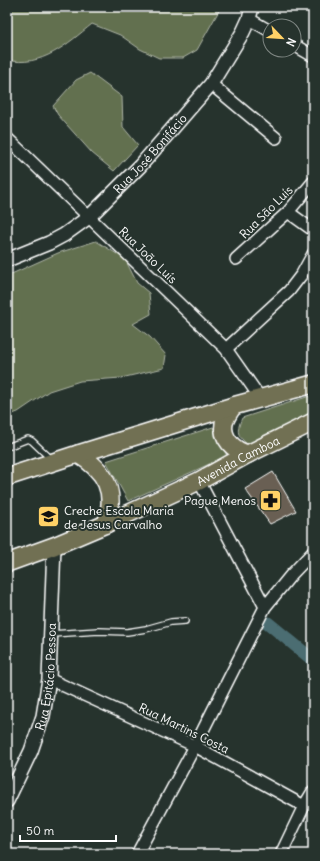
<svg xmlns="http://www.w3.org/2000/svg" width="320" height="861" font-family="Delius,sans-serif">
  <style>
    .green { fill: #626f50; stroke: #b0b7a8 }
    .lines { fill: none; stroke-linecap: round; stroke-linejoin: round }
    .canal { stroke: #4b6d72; stroke-width: 13 }
    .building { fill: #695f53; stroke: #fff }
    .service-casing { stroke: #fff; stroke-width: 8 }
    .minor-casing { stroke: #fff; stroke-width: 14 }
    .tertiary-casing { stroke: #fff; stroke-width: 16 }
    .primary-casing { stroke: #fff; stroke-width: 20 }
    .service { stroke: #26332d; stroke-width: 5.5 }
    .minor { stroke: #26332d; stroke-width: 11 }
    .tertiary { stroke: #26332d; stroke-width: 13 }
    .primary { stroke: #716f52; stroke-width: 17 }
    .labels { text-anchor: middle; dominant-baseline: central; stroke-width: 4; stroke-linejoin: round; paint-order: stroke }
    .street-label { font-size: 12px; fill: #fff; stroke: #26332d }
    .poi-label { font-size: 12px; fill: #fff; stroke: #26332d; text-anchor: end }
  </style>
  <rect width="100%" height="100%" fill="#26332d"/>
  <filter id="ink" filterUnits="userSpaceOnUse"><feTurbulence type="fractalNoise" baseFrequency=".025" numOctaves="2"/><feDisplacementMap in="SourceGraphic" scale="8" xChannelSelector="R" yChannelSelector="G"/><feConvolveMatrix kernelMatrix="1 2 1 2 8 2 1 2 1" color-interpolation-filters="sRGB"/></filter>
  <g filter="url(#ink)">
    <!-- green -->
    <path class="green" d="M7,7H221L197,50L183,58H159L140,49L120,35L92,24C67,44 42,68 7,60Z
      M90,73L122,97L123,127L138,145L114,171L92,153L58,115L53,106L76,80Z
      M96,241L125,259L137,283L149,293L151,314L133,324L150,337L166,355L164,368L121,378L80,381L49,391L18,412L7,416V276L58,253Z
      M313,395V415L248,445C237,435 236,432 242,418Z
      M213,427L227,456L128,501L106,461Z"/>
    <g class="lines">
      <!-- canal -->
      <path class="canal" d="M268,623L313,660"/>
    </g>
    <!-- building -->
    <path class="building" d="M273,472L296,511L270,524L245,489Z"/>
    <g class="lines">
      <defs>
        <path id="service" d="M7,447L28,439L32,441L52,460
          M51,634L99,631L127,632L146,629L171,622L185,621"/>
        <path id="minor" d="M249,19L270,31
          M294,45L313,56
          M211,84L276,138
          M7,138L226,349L261,399
          M288,212L313,230
          M236,259L288,212L313,182
          M226,349L289,291L302,274L313,254
          M199,481L265,607
          M49,679L195,746L304,806
          M137,854L195,746L265,607L291,575L313,552
          M281,854L304,806L313,791"/>
        <g id="tertiary">
          <path id="s1" d="M7,260L49,243L64,235L89,217L140,166L211,84L243,32L249,19L252,7"/>
          <path id="s2" d="M7,801L31,751L43,716L49,679L54,546"/>
        </g>
        <g id="primary">
          <path d="M233,406C230,411 226,416 224,423C221,438 234,451 248,454"/>
          <path d="M78,454C106,471 117,492 106,524"/>
          <path d="M7,477L78,454L233,406L313,384"/>
          <path id="s3" d="M7,563L54,546L106,524L199,481L248,454L313,422"/>
        </g>
      </defs>
      <!-- service casing -->
      <use href="#service" class="service-casing"/>
      <!-- minor casing -->
      <use href="#minor" class="minor-casing"/>
      <!-- tertiary casing -->
      <use href="#tertiary" class="tertiary-casing"/>
      <!-- primary casing -->
      <use href="#primary" class="primary-casing"/>
      <!-- service -->
      <use href="#service" class="service"/>
      <!-- minor -->
      <use href="#minor" class="minor"/>
      <!-- tertiary -->
      <use href="#tertiary" class="tertiary"/>
      <!-- primary -->
      <use href="#primary" class="primary"/>
    </g>
  </g>
  <!-- icons -->
  <defs>
    <symbol id="pharmacy-square" viewBox="-11 -11 22 22"><rect x="-9" y="-9" width="18" height="18" rx="4" fill="#ffd166" stroke="#26332d"/><path d="M-2-6h4v4h4v4h-4v4h-4v-4h-4v-4h4Z" fill="#111"/></symbol>
    <symbol id="school-square" viewBox="-11 -11 22 22"><rect x="-9" y="-9" width="18" height="18" rx="4" fill="#ffd166" stroke="#26332d"/><path d="M0-5L7-2L0 1L-7-2ZM-4 1L0 2.5L4 1V4Q0 6-4 4Z" fill="#111"/></symbol>
  </defs>
  <g fill-rule="evenodd">
    <use href="#pharmacy-square" x="258" y="488" width="25" height="25"/>
    <use href="#school-square" x="36" y="504" width="25" height="25"/>
  </g>
  <g class="labels">
    <!-- street labels -->
    <g class="street-label">
      <text stroke="none"><textPath href="#s1" startOffset="181">Rua José Bonifácio</textPath></text>
      <text transform="translate(266 212) rotate(-45)">Rua São Luís</text>
      <text transform="translate(148 255) rotate(44)">Rua João Luís</text>
      <text stroke="none"><textPath href="#s3" startOffset="253">Avenida Camboa</textPath></text>
      <text stroke="none"><textPath href="#s2" startOffset="132">Rua Epitácio Pessoa</textPath></text>
      <text transform="translate(184 728) rotate(26)">Rua Martins Costa</text>
    </g>
    <!-- poi labels -->
    <g class="poi-label">
      <text x="256" y="500">Pague Menos</text>
      <text x="64" y="510" text-anchor="start">Creche Escola Maria<tspan x="64" dy="14">de Jesus Carvalho</tspan></text>
    </g>
  </g>
  <!-- margin -->
  <rect width="320" height="861" fill="none" stroke="#26332d" stroke-width="24"/>
  <rect x="12" y="12" width="296" height="837" fill="none" stroke="#fff" stroke-width="1.5" filter="url(#ink)"/>
  <!-- north arrow -->
  <g transform="translate(282 38) rotate(115)"><circle r="19" fill="#26332d" stroke="#7d8581"/>
  <path d="M0-3L7 15L0 10L-7 15Z" fill="#ffd166"/>
  <text y="-6" font-size="11" font-weight="bold" text-anchor="middle" fill="#ffffff">N</text>
  </g>
  <!-- scale -->
  <path d="M20 835v6h96v-6" fill="none" stroke="#ffffff" stroke-width="2"/>
  <text x="26" y="835" font-size="12" fill="#ffffff" stroke="#26332d" stroke-width="3" paint-order="stroke">50 m</text>
</svg>
